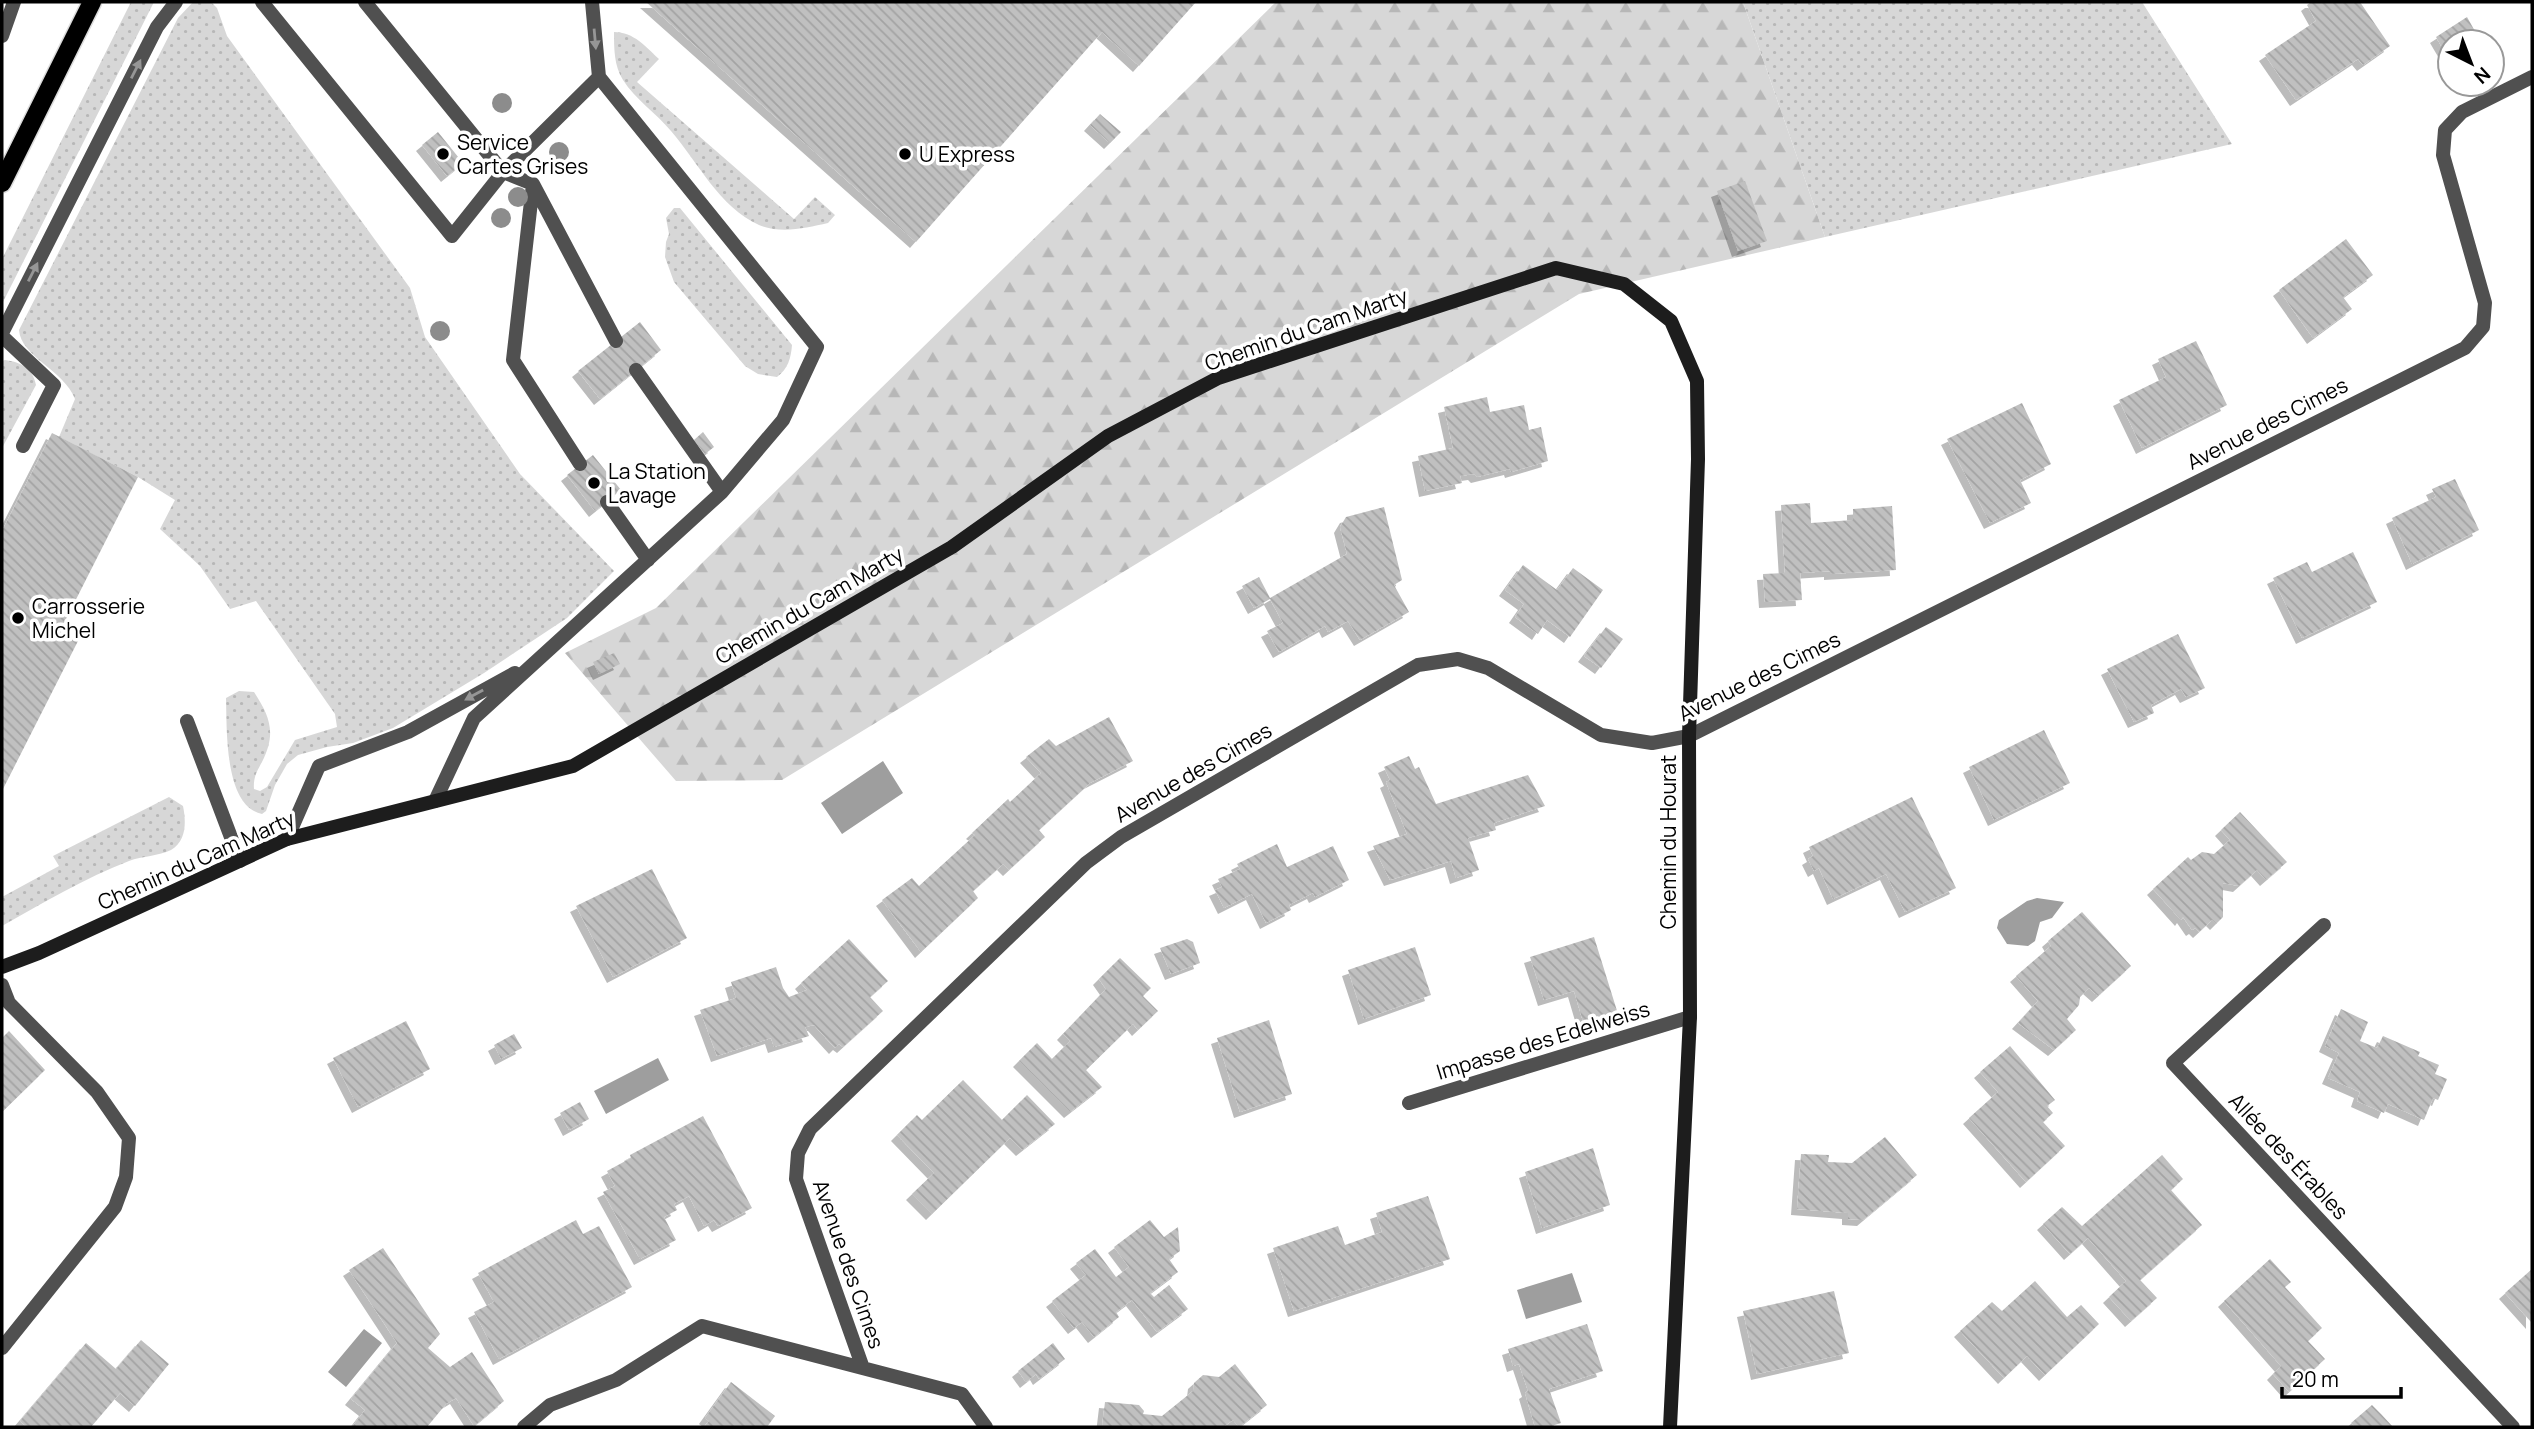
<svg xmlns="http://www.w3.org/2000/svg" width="2534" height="1429" font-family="Manrope,sans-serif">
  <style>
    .grass { fill: url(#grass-dots) }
    .forest { fill: url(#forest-firs) }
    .water { fill: #9e9e9e }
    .building { fill: url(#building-back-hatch); filter: url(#shadow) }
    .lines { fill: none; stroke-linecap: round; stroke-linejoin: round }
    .primary-casing { stroke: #dbdbdb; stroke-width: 21 }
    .lane { stroke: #505050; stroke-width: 14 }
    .street { stroke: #505050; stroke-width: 14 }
    .secondary { stroke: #1d1d1d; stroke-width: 14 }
    .primary { stroke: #000; stroke-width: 18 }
    .tree { fill: #8c8c8c }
    .oneway { fill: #969696 }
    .poi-dot { fill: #000; stroke: #fff; stroke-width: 2.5 }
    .labels { text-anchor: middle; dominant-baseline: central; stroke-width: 7; stroke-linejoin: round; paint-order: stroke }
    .poi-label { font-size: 21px; fill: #000; stroke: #fff; text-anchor: start }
    .street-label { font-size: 21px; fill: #000; stroke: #fff }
  </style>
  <defs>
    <pattern id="grass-dots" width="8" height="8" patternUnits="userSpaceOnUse" patternTransform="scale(1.75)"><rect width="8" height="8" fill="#d7d7d7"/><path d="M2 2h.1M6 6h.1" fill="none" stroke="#b7b7b7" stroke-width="1.8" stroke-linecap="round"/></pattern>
    <pattern id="forest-firs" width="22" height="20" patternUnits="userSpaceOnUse" patternTransform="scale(1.75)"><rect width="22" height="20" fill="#d7d7d7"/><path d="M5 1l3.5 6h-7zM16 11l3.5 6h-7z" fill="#b7b7b7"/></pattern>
    <pattern id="building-back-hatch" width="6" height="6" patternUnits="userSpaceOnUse" patternTransform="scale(1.75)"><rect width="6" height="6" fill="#c0c0c0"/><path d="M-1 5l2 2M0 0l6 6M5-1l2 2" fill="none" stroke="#a3a3a3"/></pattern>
    <filter id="shadow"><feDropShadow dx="-6" dy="6" stdDeviation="0" flood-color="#0004"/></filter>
  </defs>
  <rect width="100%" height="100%" fill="#fff"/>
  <!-- grass -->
  <path class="grass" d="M131,2H154L2,304V259Z
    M193,2H211L217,8L227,36L410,288L425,337L520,474L614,571L567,618L484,673L393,728L353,743L327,747L298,755L287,764L275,785L266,811L262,814C224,806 227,730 226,698L239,691L254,692C271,718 276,734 262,762C257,771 253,778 254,789L260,791L267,787L295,740L337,727L335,714L256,601L230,609L200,566L160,529L175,500L138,477L59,437L75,399C64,370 21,357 19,330L178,18Z
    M1743,2H2142L2232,144L1825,237Z
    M614,32C634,32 646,47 659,59L637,82L794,219L815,197L835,215L828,223C806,228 781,234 759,225C719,207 698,162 671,131C656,113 635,99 623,80C614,66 614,48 614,32Z
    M674,208H680L792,345C791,358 788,369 777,377L758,374L745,366L674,282L665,257L666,242L669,234L666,218Z
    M5,360C20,362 33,368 36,385L2,448V361Z
    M169,797L183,806C186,821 187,841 171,850C159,856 142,856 129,861C85,878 43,903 2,926V897L59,866L53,856Z"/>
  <!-- forest -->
  <path class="forest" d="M1276,2H1743L1825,237L1579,294L782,780L676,781L565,653L656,608Z"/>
  <!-- water -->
  <path class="water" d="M883,761L903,793L842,834L821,803Z
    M2037,898L2064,902L2052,918L2040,922L2035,941L2028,946L2007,944L1997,928L1999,920L2027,901Z
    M658,1058L669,1080L606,1114L594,1091Z
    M1572,1273L1582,1302L1526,1319L1517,1290Z
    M364,1329L382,1343L346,1387L328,1372Z"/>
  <!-- building -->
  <path class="building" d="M646,2H1196L1139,66L1102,32L916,242Z
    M2311,2H2360L2390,46L2363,65L2358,59L2296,100L2265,55L2316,21L2307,5Z
    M2467,17L2476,33L2463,42H2450V51L2446,54L2436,37Z
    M1100,114L1121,132L1110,143L1090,125Z
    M438,132L463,163L447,176L422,145Z
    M1745,181L1767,241L1738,251L1717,191Z
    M2346,239L2373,275L2343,297L2352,309L2313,338L2279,290Z
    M640,322L661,350L600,399L578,371Z
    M2196,341L2227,405L2142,448L2119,400L2166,377L2158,359Z
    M1487,397L1490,412L1524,405L1529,430L1541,427L1548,461L1511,472L1510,469L1477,477L1474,474L1460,476L1462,483L1425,491L1418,456L1453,448L1444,407Z
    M2022,403L2051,464L2020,480L2031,503L1990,523L1947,439Z
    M703,432L714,447L705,454L694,440Z
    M52,433L138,477L60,631L78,641L2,791V531Z
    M593,455L621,490L595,511L567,475Z
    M2455,479L2479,530L2412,564L2392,518L2436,497L2432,489Z
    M1810,503L1811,523L1853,520V509L1892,506L1896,570L1830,574V571L1800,573L1802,600L1765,602L1763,574L1785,573L1781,505Z
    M1384,507L1402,580L1394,585L1409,612L1360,640L1348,621L1328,632L1325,626L1279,652L1267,631L1283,623L1270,599L1254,608L1242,586L1259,577L1270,598L1347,554L1340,527L1346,517Z
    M2353,552L2377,602L2302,638L2273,578L2307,562L2312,572Z
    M1523,565L1557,590L1573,568L1603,590L1570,637L1547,620L1538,634L1515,617L1524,604L1505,590Z
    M1606,627L1623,639L1601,668L1584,656Z
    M2178,634L2205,688L2186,697L2181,689L2151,705L2154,713L2134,722L2107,669Z
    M614,653L620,664L599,674L593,662Z
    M1109,717L1133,761L1090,783L1039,830L1045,837L1009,870L1003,864L973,891L978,898L921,952L882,900L912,878L919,886L975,835L972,833L1008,799L1010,802L1041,773L1026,757L1049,739L1056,746Z
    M2044,730L2070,783L1994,820L1969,767Z
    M1409,756L1415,769L1419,767L1436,804L1528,775L1545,806L1494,823L1496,830L1468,838L1479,870L1456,878L1451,861L1390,880L1373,846L1407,834L1386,782L1390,780L1384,767Z
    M1912,797L1956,888L1905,912L1886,874L1833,899L1819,868L1814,871L1808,859L1813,856L1809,847Z
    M2240,812L2287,862L2266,880L2257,870L2239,886L2223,883V917L2216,924L2212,920L2199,932L2195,928L2192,930L2183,917L2181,920L2153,889L2188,857L2191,860L2202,852L2214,854L2230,840L2221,830Z
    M1277,844L1287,867L1333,846L1349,880L1315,897L1313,893L1289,905L1291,910L1266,923L1252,894L1224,908L1215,890L1222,887L1218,879L1240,869L1237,864Z
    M652,869L687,938L613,977L576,906Z
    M2082,912L2131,966L2098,996L2089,988L2080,997L2079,1005L2067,1019L2076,1030L2054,1050L2018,1023L2038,1001L2016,976L2051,946L2048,941Z
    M1594,937L1618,1014L1584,1025L1574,991L1544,1000L1530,957Z
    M849,939L888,981L870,997L883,1011L843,1047L839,1044L835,1048L814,1025L805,1027L809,1036L774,1047L771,1038L717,1056L700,1010L736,998L731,982L776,967L783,988L789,997L807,990L801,983Z
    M1187,939L1193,942L1200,963L1171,974L1160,948Z
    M1415,947L1431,995L1364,1019L1348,970Z
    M1120,958L1151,988L1143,996L1158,1011L1138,1030L1133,1024L1086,1070L1102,1087L1070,1112L1019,1061L1037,1043L1052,1059L1070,1041L1063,1034L1106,989L1099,979Z
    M2341,1009L2368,1022L2360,1041L2377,1048L2383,1036L2420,1052L2418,1056L2439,1065L2435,1074L2447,1079L2438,1100L2433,1098L2424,1120L2388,1104L2384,1113L2357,1101L2360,1092L2328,1078L2339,1053L2325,1046Z
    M1269,1020L1292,1094L1240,1112L1217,1038Z
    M406,1021L430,1069L358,1107L333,1058Z
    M9,1031L45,1070L2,1112V1038Z
    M514,1034L522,1048L501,1059L494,1045Z
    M2010,1046L2055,1100L2047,1106L2053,1113L2043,1122L2065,1146L2026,1182L1969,1118L1998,1092L1980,1072Z
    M963,1080L1002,1120L1027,1095L1055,1124L1022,1150L1010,1138L932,1214L912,1194L934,1173L897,1135L917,1115L922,1120Z
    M580,1102L589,1119L569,1130L560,1113Z
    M703,1116L752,1208L718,1226L714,1220L704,1226L689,1196L674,1204L677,1210L664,1217L676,1240L640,1259L603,1192L615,1186L607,1171L631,1158L630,1155Z
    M1885,1137L1917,1175L1863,1220L1848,1219V1213L1797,1209L1801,1154L1829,1155L1828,1162L1852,1163Z
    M1593,1148L1610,1205L1542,1228L1525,1172Z
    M2162,1155L2183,1179L2171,1190L2202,1225L2140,1280L2157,1298L2131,1321L2109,1297L2126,1281L2088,1238L2070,1254L2043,1224L2062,1207L2082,1226Z
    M1428,1196L1450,1259L1294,1311L1273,1248L1338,1226L1345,1245L1382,1232L1376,1213Z
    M576,1220L583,1234L599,1226L632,1287L499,1359L474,1312L494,1302L478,1273Z
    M1150,1220L1164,1237L1178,1227L1180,1251L1169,1259L1178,1272L1150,1293L1154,1297L1169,1285L1188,1309L1157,1332L1132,1300L1116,1312L1119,1317L1094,1337L1082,1322L1074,1328L1052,1301L1086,1275L1076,1263L1095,1249L1116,1277L1129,1267L1114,1247Z
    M383,1248L440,1334L428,1348L450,1367L472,1352L504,1401L474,1426L456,1398L446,1404L427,1427H352L365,1410L351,1399L397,1343L349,1270Z
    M2270,1259L2291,1282L2285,1287L2322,1328L2308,1341L2325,1359L2289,1392L2273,1374L2281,1366L2224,1301Z
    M2532,1269V1323L2505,1293Z
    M2035,1281L2067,1317L2081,1305L2099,1324L2045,1375L2027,1356L2004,1378L1960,1331L1992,1302L2002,1311Z
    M1834,1291L1849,1353L1757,1374L1743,1311Z
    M1587,1324L1603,1371L1549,1389L1561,1423L1548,1427H1535L1525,1393L1528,1391L1519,1364L1513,1366L1508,1349Z
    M141,1340L169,1364L135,1406L120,1393L91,1427H27L20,1421L86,1343L116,1369Z
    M1053,1343L1065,1359L1039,1379L1036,1374L1026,1382L1018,1371Z
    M1235,1364L1267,1405L1239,1427L1233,1420L1223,1427H1102L1105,1402L1139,1405L1144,1411L1143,1414L1162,1416L1193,1391L1194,1383L1203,1375L1219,1377Z
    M731,1382L775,1416L767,1427H704L709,1421L705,1418Z
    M2372,1405L2381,1414L2393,1427H2355L2351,1423Z"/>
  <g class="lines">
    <defs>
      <path id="primary" d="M2,183L92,2"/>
    </defs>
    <!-- primary casing -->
    <use href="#primary" class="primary-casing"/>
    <!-- lane -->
    <path class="lane" d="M262,2L452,236L503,172L533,184L616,341
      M365,2L503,172L599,77L817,347L783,420L722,492L474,718L435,801
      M592,2L599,77
      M2,36L14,2
      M533,184L513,360L580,464
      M2,333L157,27L176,2
      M2,336L54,385L23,446
      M636,370L722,492
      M607,502L648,560
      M187,721L240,861
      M287,839L319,766L408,732L515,673"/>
    <!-- street -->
    <path class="street" d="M2324,925L2173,1063L2513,1427
      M2,985L9,1003L97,1092L129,1138L126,1177L115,1207L2,1348
      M1409,1103L1690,1017
      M863,1368L796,1179L798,1153L810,1129L1086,863L1121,837L1418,665L1458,659L1488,668L1601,735L1652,743L1689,736L2465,348L2483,327L2485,303L2443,155L2445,130L2462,112L2532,77
      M524,1427L550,1405L616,1380L702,1326L962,1394L986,1427"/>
    <!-- secondary -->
    <path class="secondary" d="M2,967L39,953L287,839L573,766L952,547L1108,436L1218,378L1556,268L1624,284L1671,321L1697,381L1698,459L1689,736L1690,1017L1670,1427"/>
    <!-- primary -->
    <use href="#primary" class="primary"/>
  </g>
  <!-- trees -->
  <g class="tree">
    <circle cx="502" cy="103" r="10"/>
    <circle cx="559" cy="152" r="10"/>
    <circle cx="518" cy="197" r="10"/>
    <circle cx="501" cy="218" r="10"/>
    <circle cx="440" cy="331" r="10"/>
  </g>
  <!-- one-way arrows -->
  <defs><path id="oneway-solid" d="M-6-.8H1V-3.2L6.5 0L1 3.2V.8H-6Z" transform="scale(1.75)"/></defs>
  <g class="oneway">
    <use href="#oneway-solid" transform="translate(595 39) rotate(85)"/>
    <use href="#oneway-solid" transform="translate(136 69) rotate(-63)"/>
    <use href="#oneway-solid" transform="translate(33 272) rotate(-63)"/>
    <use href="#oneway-solid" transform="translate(474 695) rotate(151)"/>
  </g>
  <!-- markers -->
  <g class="poi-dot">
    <circle cx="443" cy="154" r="7"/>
    <circle cx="905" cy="154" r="7"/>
    <circle cx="594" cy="483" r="7"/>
    <circle cx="18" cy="618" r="7"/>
  </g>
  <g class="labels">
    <!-- poi labels -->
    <g class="poi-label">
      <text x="457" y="142">Service<tspan x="457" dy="24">Cartes Grises</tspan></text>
      <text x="919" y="154">U Express</text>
      <text x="608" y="471">La Station<tspan x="608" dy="24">Lavage</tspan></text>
      <text x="32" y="606">Carrosserie<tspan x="32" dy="24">Michel</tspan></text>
    </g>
    <!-- street labels -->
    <g class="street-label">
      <text transform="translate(1306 329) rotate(-19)">Chemin du Cam Marty</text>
      <text transform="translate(2267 423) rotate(-27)">Avenue des Cimes</text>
      <text transform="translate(809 605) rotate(-30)">Chemin du Cam Marty</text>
      <text transform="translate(1759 676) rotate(-26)">Avenue des Cimes</text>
      <text transform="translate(1193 772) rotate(-30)">Avenue des Cimes</text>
      <text transform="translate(1668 842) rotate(-90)">Chemin du Hourat</text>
      <text transform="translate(196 860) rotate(-24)">Chemin du Cam Marty</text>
      <text transform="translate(1543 1040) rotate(-17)">Impasse des Edelweiss</text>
      <text transform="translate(2289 1156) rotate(47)">Allée des Érables</text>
      <text transform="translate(849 1264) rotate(71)">Avenue des Cimes</text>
    </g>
  </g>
  <!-- border -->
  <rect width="2534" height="1429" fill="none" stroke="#000000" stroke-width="7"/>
  <!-- north arrow -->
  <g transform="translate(2471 63) rotate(138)"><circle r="33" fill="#ffffff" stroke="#999999" stroke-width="2"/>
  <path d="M0-5L12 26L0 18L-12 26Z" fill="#000000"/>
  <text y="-10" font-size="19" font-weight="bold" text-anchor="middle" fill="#000000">N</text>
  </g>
  <!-- scale -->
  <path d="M2282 1387v10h119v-10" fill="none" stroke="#000000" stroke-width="3.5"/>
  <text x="2292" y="1387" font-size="21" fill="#000000" stroke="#ffffff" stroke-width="5" paint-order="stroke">20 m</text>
</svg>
